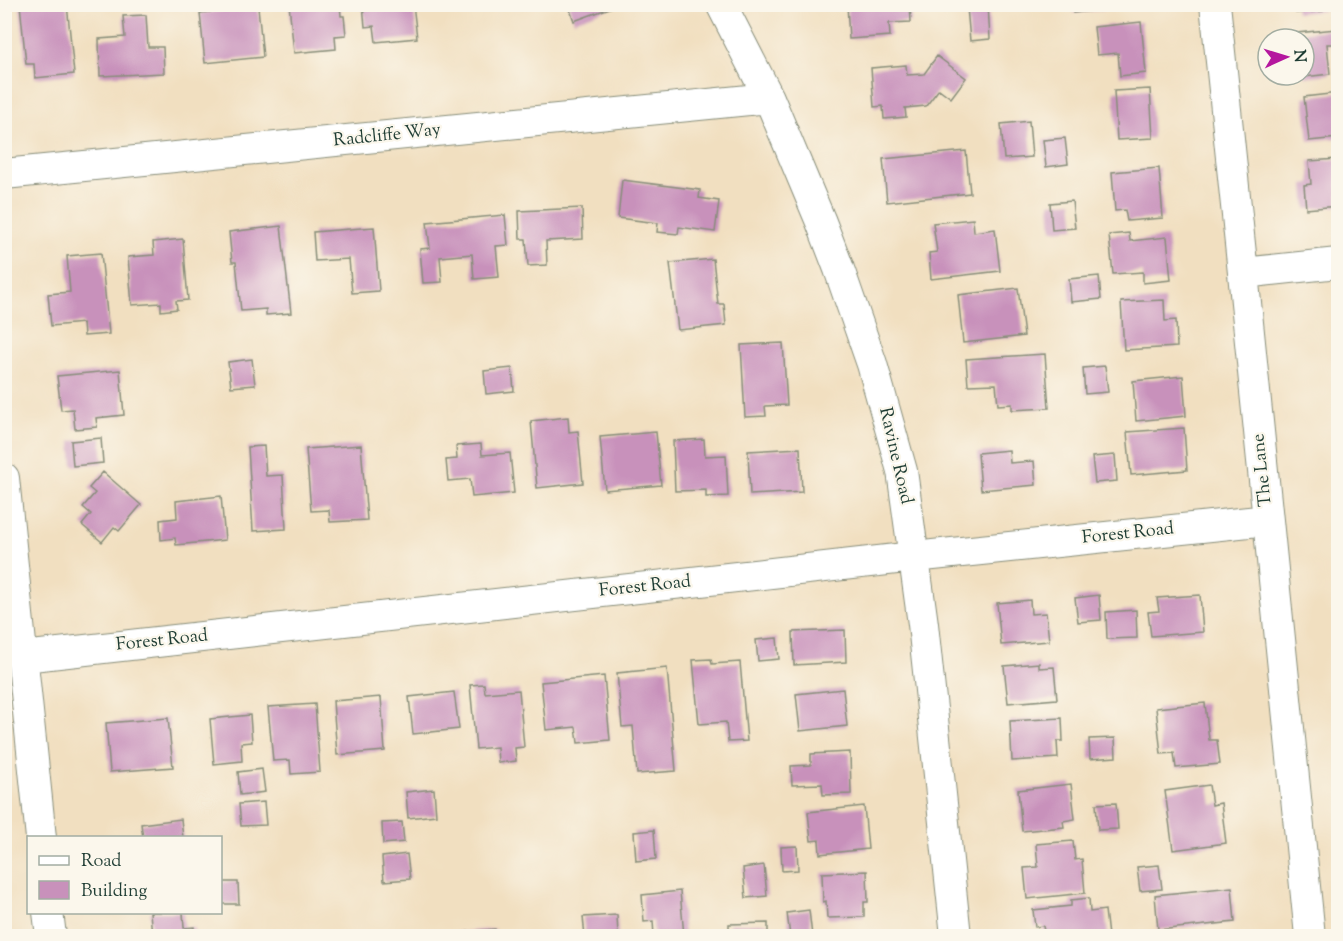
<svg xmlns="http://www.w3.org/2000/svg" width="1343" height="941" font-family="'Sorts Mill Goudy',serif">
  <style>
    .building { fill: #c891bb }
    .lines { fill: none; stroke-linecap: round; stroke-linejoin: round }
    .minor-casing { stroke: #888e7a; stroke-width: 32 }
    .minor { stroke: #fff; stroke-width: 30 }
    .labels { text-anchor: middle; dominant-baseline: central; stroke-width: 4.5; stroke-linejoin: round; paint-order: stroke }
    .street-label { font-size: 18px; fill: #1f3d34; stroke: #fbf7ec }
  </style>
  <rect width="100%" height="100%" fill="#fbf7ec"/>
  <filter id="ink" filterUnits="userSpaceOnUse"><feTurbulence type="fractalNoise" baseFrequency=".0167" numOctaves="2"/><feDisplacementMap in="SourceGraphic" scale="12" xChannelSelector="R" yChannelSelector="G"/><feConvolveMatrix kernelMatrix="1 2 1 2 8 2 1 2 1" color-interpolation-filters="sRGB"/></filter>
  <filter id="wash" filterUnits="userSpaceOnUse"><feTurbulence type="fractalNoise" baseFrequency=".008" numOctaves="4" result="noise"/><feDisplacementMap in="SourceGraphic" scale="24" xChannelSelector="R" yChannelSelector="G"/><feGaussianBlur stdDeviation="1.35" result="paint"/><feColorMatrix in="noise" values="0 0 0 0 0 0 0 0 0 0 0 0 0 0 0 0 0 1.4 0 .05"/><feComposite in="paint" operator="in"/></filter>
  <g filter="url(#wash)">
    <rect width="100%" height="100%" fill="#f1dfc0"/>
    <g id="blocks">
      <!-- building -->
      <path class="building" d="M20,4H67L74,74L35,78L34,64H26Z
        M289,4H340L341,16H344L346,35L335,36L336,49L294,53Z
        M363,4H413L417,38L376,42L374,26L365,27Z
        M448,4H491V7L449,11Z
        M568,4H618V5L574,21Z
        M847,4H910L911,22L889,23L890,36L849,39Z
        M1073,4H1134L1135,7L1073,13Z
        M1295,4H1323V11L1296,13Z
        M988,5L990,39L970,41L967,7Z
        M258,7L263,57L205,63L200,13Z
        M146,15L148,47H163L164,73L100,76L99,39L125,37L123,16Z
        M1141,22L1146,73L1120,76L1118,53L1097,55L1094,27Z
        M1336,29L1338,44H1327L1330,74L1304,77V39H1298L1297,33Z
        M937,56L966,78L951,98L939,89L926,106L905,108L906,117L884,119L883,106L874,107L871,68L906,65L907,75L924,74Z
        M1150,89L1153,138L1117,140L1114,91Z
        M1338,93V138L1309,141L1304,97Z
        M1029,121L1032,157L1004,159L1001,124Z
        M1065,138L1068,164L1046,167L1043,140Z
        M966,151L970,193L887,202L883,159Z
        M1338,159V206L1306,209L1304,185L1311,184L1309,161Z
        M1159,168L1163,218L1127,221L1125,210L1115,211L1112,172Z
        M622,180L700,190L699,198L719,201L715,232L679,227L678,234L657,232L658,223L618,218Z
        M1072,201L1075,228L1052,230L1050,203Z
        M582,208L583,239L546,241L547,265L528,266L526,239H520L519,211Z
        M505,215L508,245L496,246L499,277L474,279L472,254L440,257L442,282L423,283L420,249L430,248L427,222Z
        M973,219L974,232L995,229L1000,271L931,279L929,253L937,252L933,223Z
        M281,226L291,313L266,315V309L241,311L236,262H232L229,232Z
        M374,227L379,291L352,293L349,259L315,261L313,232Z
        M1129,233L1130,241L1167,237L1171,280L1143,283V272L1113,274L1109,235Z
        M183,239L188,300L176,301L177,309L161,311V303L132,305L128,257L154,255L153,242Z
        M101,253L109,334L84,336L83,323L51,326L48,294L70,292L67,256Z
        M713,259L718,304H724L726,325L678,330L670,263Z
        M1099,276L1101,299L1071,302L1069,279Z
        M1018,288L1024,336L963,343L958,295Z
        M1164,300L1165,321L1176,320L1177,347L1124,350L1121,302Z
        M1334,317H1338V347H1336Z
        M783,343L787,405L765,406L766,416L745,417L741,345Z
        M1045,354L1049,408L1012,410V404L998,405L996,384L968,385L966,359Z
        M252,359L255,385L231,387L228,362Z
        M1105,366L1108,392L1085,394L1083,368Z
        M512,368L514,391L486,394L484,371Z
        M120,370L124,415L96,418L97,427L75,429L73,409L61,410L57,376Z
        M1183,376L1186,416L1136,421L1133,381Z
        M568,417L569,432L578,431L583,483L537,488L531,421Z
        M1184,428L1187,470L1131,475L1127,432Z
        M656,432L661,485L605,490L600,437Z
        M101,438L103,463L73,466L71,441Z
        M704,439L705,456L726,455L728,496L706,497V490L675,491L673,441Z
        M481,444L482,455L510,453L514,493L472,497L470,479L448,481L446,460L457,459L456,446Z
        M361,445L367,520L330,522L329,510L311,511L306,449Z
        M264,446L266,476L283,475L286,529L253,531L248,447Z
        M800,448L802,492L750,495L748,451Z
        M1009,450L1010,463L1034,461L1036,485L981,490L978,453Z
        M1115,455L1117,481L1095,483L1092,457Z
        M103,472L141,505L119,531L114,527L102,542L82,525L91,514L83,507L95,493L89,488Z
        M221,496L225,540L176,545L175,538L161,540L160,520L177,518L176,501Z
        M1099,595L1101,620L1078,622L1075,598Z
        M1200,595L1203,632L1151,636L1148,612L1159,611L1157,598Z
        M1030,600L1031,614L1046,613L1049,641L1001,645L997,603Z
        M1136,610L1137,638L1107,639L1106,612Z
        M845,630L846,662L794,665L793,632Z
        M777,638L779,659L758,661L756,640Z
        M711,659L712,664L740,662L747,741L728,742L726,722L699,724L693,660Z
        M1039,663V668L1054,667L1057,699L1008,703L1004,666Z
        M667,668L676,771L637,774L633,726L622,727L617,673Z
        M604,676L610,740L578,743L576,727L546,730L541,682Z
        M484,684L485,693L519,690L524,747L515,748L516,761L498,763L497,747L476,749L470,685Z
        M843,689L847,726L800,731L796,694Z
        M454,692L459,729L413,734L409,697Z
        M381,697L385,751L337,755L333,701Z
        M1205,703L1209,740H1217L1220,764L1176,768L1174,753L1161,754L1156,708Z
        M315,704L320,772L291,774L290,760L273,761L268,707Z
        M250,715L252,742L241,743L242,761L214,764L210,719Z
        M168,718L173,767L110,772L106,723Z
        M1062,718L1063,741H1057L1058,758L1012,761L1010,721Z
        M1115,738L1116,757L1090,759L1089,739Z
        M850,752L851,794L823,795L822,784L792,785L791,766L811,765V754Z
        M262,769L265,792L240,795L238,772Z
        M1071,784L1075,819L1063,821L1064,827L1022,831L1018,790Z
        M1209,785L1212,805L1221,803L1226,843L1173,850L1165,791Z
        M434,789L436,815L408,818L406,792Z
        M264,802L266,825L241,826L239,804Z
        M1116,803L1118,829L1098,830L1096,804Z
        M864,806L868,849L820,854L819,840L811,841L808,812Z
        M181,819L183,838H143L141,824Z
        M402,822L404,842L383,844L382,823Z
        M654,830L656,859L636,861L634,832Z
        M1073,841L1075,860L1082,859L1085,893L1027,899L1024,868L1038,867L1036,844Z
        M797,846L798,870L782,871L781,847Z
        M407,854L410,879L384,881L382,857Z
        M764,865L767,896L746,898L743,868Z
        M1159,865L1162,889L1140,891L1137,867Z
        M867,871L868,902H864V917L827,918L826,901L823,902L822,873Z
        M222,882H238L239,904H222Z
        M1232,887L1235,922L1158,930L1155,895Z
        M680,891L684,936H654L653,921L644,922L642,895Z
        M1089,898L1090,912L1105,910L1108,936H1045L1043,926L1035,927L1033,910L1071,906V900Z
        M809,910L812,936H790L787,913Z
        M150,912H183L184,928L194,927V936H152Z
        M617,915L618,936H585L583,917Z
        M768,923V936H729V924Z
        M495,929L496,936H453L452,933Z"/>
    </g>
  </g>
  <g filter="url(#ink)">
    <use href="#blocks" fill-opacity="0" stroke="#888e7a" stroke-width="1.5"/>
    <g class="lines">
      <defs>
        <path id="minor" d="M721,4L769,98L821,222L839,269L872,364L902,471L923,624L956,936
          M1215,4L1243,273L1310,936
          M4,174L769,98
          M1243,273L1338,263
          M4,478L41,838
          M23,657L914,557L1268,520
          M48,912L51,936"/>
      </defs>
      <!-- minor casing -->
      <use href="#minor" class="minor-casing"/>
      <!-- minor -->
      <use href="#minor" class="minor"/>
    </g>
  </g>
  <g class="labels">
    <!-- street labels -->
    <g class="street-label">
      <text transform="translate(387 136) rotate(-6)">Radcliffe Way</text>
      <text transform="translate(895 456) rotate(77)">Ravine Road</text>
      <text transform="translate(1263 470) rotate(-96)">The Lane</text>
      <text transform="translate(1128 534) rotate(-6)">Forest Road</text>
      <text transform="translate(645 587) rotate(-6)">Forest Road</text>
      <text transform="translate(162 641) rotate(-6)">Forest Road</text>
    </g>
  </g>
  <!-- margin -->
  <rect width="1343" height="941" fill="none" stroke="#fbf7ec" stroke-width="24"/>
  <!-- legend -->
  <rect x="27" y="836" width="195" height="78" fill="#fbf7ec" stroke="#a3ada2" stroke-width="1.5"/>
  <rect x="39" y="856" width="30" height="9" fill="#ffffff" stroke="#a3ada2" stroke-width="1.5"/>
  <text x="81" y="866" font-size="18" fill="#1f3d34">Road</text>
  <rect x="39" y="881" width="30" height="18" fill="#c891bb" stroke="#a3ada2" stroke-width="1.5"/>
  <text x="81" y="896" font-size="18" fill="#1f3d34">Building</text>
  <!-- north arrow -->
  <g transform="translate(1286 57) rotate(86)"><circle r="28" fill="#fbf7ec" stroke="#a3ada2" stroke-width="1.5"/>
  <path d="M0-4.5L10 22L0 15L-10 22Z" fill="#b5179e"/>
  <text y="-9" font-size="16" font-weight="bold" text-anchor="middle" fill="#1f3d34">N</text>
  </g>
</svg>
